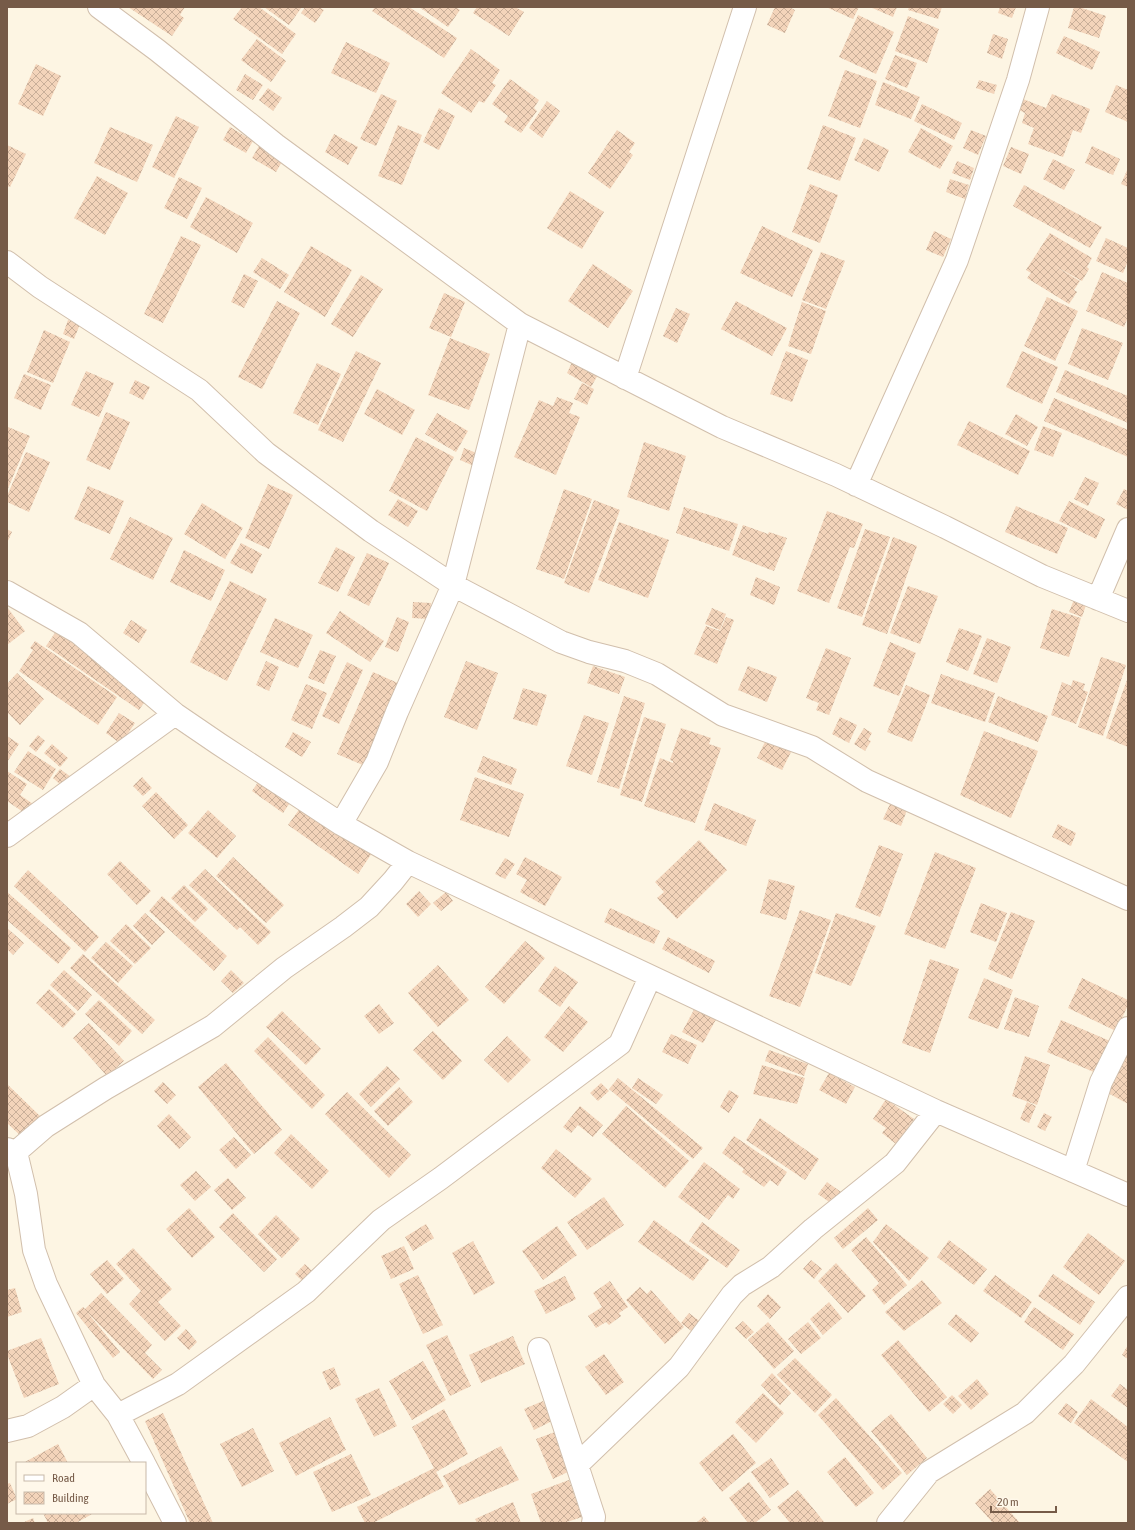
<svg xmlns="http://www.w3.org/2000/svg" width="1135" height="1530" font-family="'Asap Condensed',sans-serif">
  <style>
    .building { fill: url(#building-cross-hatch) }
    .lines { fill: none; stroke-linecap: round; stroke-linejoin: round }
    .minor-casing { stroke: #d1bfac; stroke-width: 24 }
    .minor { stroke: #fff; stroke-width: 22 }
  </style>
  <defs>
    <pattern id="building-cross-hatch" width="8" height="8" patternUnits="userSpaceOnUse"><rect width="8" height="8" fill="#f3d4ba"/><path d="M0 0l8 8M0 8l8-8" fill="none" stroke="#c9af99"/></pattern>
  </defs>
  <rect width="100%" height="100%" fill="#fdf5e3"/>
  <!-- building -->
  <path class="building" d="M128,7H185L180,15L184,18L172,36Z
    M242,7H259L296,34L282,54L233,19Z
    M264,7H302L289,25Z
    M305,7H319L324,10L315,23L301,13Z
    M375,7H409L457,38L444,58L372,11Z
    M419,7H456L460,10L448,27Z
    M477,7H515L524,12L509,36L473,13Z
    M775,7H789L795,10L785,33L767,25Z
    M826,7H859L853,19Z
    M870,7H897L893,17Z
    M909,7H942L938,19L908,10Z
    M1000,7H1016L1012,18L998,13Z
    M1074,7H1079L1106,16L1099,38L1068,28Z
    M858,15L894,32L876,74L839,57Z
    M908,16L939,29L927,63L895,51Z
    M993,34L1008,39L1002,59L987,53Z
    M1064,36L1100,52L1092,70L1056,53Z
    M257,39L286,61L271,82L241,60Z
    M346,42L390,63L376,93L331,73Z
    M471,49L500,70L492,83L496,85L484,103L479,101L471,113L441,93Z
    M895,55L917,63L907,88L885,79Z
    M36,64L61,76L43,116L18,104Z
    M845,70L877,81L860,128L828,116Z
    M245,74L263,85L253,100L236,90Z
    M510,79L539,100L534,108L537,111L521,133L504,122L508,116L492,104Z
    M979,80L997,85L994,94L976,88Z
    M883,82L920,97L911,119L875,105Z
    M1116,85L1128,90V122L1105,112Z
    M268,88L282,98L273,111L259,100Z
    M381,94L397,101L376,146L360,139Z
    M1052,94L1090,109L1081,133L1073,130L1063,157L1028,144L1034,128L1022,123L1025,113L1019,110L1023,99L1046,108Z
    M547,101L560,111L542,138L529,128Z
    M922,104L962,123L954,140L914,121Z
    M439,108L455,116L439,150L423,142Z
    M176,116L199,127L174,178L152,167Z
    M398,125L422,135L402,185L378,176Z
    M823,125L856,138L840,181L807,169Z
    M110,127L153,145L137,182L94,163Z
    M230,127L253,141L246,153L223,140Z
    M921,128L953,146L940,169L908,152Z
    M617,130L635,143L629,152L633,155L610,189L588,173Z
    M971,130L986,136L978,155L963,148Z
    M334,134L358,147L348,165L325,152Z
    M864,138L889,150L879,172L854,160Z
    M7,145L26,154L10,187L7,186Z
    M259,146L283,160L276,172L252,158Z
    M1092,146L1120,159L1113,175L1085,163Z
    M1011,147L1029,154L1021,174L1003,166Z
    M1053,159L1075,170L1064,190L1043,179Z
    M957,161L974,168L970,180L952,173Z
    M1128,168V187L1121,184Z
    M97,176L128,193L105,235L74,218Z
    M179,177L202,188L187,219L164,208Z
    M950,179L969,185L965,199L946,192Z
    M810,184L838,195L820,243L792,232Z
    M1024,185L1102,227L1090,248L1013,206Z
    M570,191L604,212L582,249L547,228Z
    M206,197L253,223L237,253L190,227Z
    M762,226L813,250L792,297L740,273Z
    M934,231L951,239L943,257L926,250Z
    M1050,233L1092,258L1087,267L1089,269L1082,281L1053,265L1080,281L1074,290L1077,292L1069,304L1027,278L1031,273L1026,270Z
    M181,236L201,245L163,323L144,314Z
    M1106,238L1128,248V261L1123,273L1096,261Z
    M311,246L352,270L325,317L284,292Z
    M821,252L845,261L826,309L802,300Z
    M262,258L289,275L280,289L253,272Z
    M593,264L633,291L608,328L568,301Z
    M1102,272L1128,283V317L1124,327L1086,311Z
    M244,274L258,281L244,308L231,302Z
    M361,275L383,289L353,337L331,324Z
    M444,293L465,302L451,337L429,328Z
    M1047,297L1078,311L1055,361L1024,346Z
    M277,301L300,313L262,389L238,377Z
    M736,301L787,328L772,356L721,329Z
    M802,302L826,311L811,354L788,346Z
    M676,308L690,314L677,343L663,336Z
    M68,320L80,324L74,339L63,334Z
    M1082,328L1123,343L1108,380L1068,364Z
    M44,330L70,342L53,383L27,372Z
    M450,338L490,354L469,410L428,395Z
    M356,351L381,363L343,442L318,430Z
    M786,351L808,360L792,402L770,394Z
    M1022,351L1058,367L1042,404L1006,387Z
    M574,358L599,373L591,387L567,373Z
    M317,363L341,374L318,425L293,413Z
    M1065,370L1128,396V423L1056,392Z
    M86,371L114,383L99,417L71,405Z
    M24,374L51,385L41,410L14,398Z
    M135,380L150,387L143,400L129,393Z
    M582,383L594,389L587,405L574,399Z
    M377,389L415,410L402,435L364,414Z
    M557,397L573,403L569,413L580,417L556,475L514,457L539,400L553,406Z
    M1054,398L1128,430V457L1044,421Z
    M106,412L130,422L110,470L86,460Z
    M437,413L468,431L456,452L425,434Z
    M1016,414L1038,427L1027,446L1005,434Z
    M969,421L1030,451L1018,475L957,445Z
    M1043,426L1062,433L1053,457L1034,450Z
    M8,427L30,436L7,491V430Z
    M416,437L454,457L427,511L389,491Z
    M644,442L686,456L669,511L627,497Z
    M464,448L479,454L474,466L460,460Z
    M26,452L50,462L29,512L7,502V496Z
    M1085,477L1099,483L1088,506L1074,499Z
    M268,484L293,495L269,549L245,538Z
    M88,486L124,501L110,534L74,519Z
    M564,489L592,499L564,579L536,569Z
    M1124,489L1128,491V510L1116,504Z
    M398,499L418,511L408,527L388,515Z
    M594,500L620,510L589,593L564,583Z
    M1069,501L1105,519L1096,539L1059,521Z
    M202,503L243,528L225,559L184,534Z
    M1016,506L1068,528L1057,554L1005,532Z
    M684,507L738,524L729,551L676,533Z
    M827,511L863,524L854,548L850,547L829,603L797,591Z
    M130,517L173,538L153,580L110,559Z
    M619,522L669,540L648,598L598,580Z
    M743,525L768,534L769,532L787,538L774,571L732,555Z
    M7,529L12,532L7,543Z
    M865,529L890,537L862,617L837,608Z
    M893,537L917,546L887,634L862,625Z
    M241,543L262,554L252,574L230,563Z
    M336,547L355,557L338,592L318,583Z
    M184,550L225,570L211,601L170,582Z
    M367,553L389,563L369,606L347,595Z
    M756,577L780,587L774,605L750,595Z
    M230,581L267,599L227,681L190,662Z
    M908,586L938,596L920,644L890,633Z
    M1075,597L1087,602L1082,617L1069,612Z
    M413,602L431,603L429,619L412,618Z
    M7,607L25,631L7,645Z
    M712,608L726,614L720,630L705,624Z
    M1052,609L1081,618L1069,657L1040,648Z
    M340,611L384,641L370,662L326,633Z
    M397,617L409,622L398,652L385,647Z
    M726,617L734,620L717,664L694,654L706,626L720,631Z
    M275,618L313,635L298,668L260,652Z
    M131,620L147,630L139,643L123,633Z
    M959,628L982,636L968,671L946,662Z
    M57,630L150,694L139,710L46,646Z
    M987,638L1011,647L997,683L973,674Z
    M35,641L117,697L98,725L19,671L33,650L30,648Z
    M890,642L916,653L899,696L873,686Z
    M826,648L851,658L829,715L816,710L819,703L806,698Z
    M320,650L336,656L324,684L308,678Z
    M1101,657L1126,665L1103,736L1078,727Z
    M266,661L279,667L269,691L256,685Z
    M466,661L498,673L477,730L444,717Z
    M347,662L363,670L339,724L322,716Z
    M593,666L625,677L619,694L587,683Z
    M748,666L777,677L767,702L738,690Z
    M373,672L400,684L365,766L337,754Z
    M17,673L44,699L20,725L7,712V684Z
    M941,674L995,693L985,722L931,703Z
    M1128,677V747L1106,738Z
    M1073,680L1085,684L1083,690L1088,692L1076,724L1051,715L1062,682L1071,686Z
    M306,684L327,693L312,729L291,720Z
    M906,685L930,695L912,742L887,732Z
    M523,688L547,695L537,726L513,719Z
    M624,696L645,703L619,789L597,782Z
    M998,696L1048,716L1038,742L988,722Z
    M119,713L135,723L121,744L106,733Z
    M584,715L609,723L592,775L566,766Z
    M644,717L666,724L642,802L620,795Z
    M840,717L857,725L849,743L832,734Z
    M681,728L711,738L709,744L721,748L695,823L644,806L660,758L673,763V761L670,760Z
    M864,728L872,733L868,740L871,741L865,751L854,744Z
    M984,731L1038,751L1011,818L960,795Z
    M293,732L311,742L302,757L285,747Z
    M38,735L45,741L36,752L29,746Z
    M7,736L19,744L7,762Z
    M766,740L791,752L782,770L757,758Z
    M52,744L68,758L60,767L44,753Z
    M28,751L56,769L43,790L14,772Z
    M483,756L517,769L511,785L477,772Z
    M60,769L71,777L63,787L53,778Z
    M7,771L27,784L20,795L33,804L26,814L7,801Z
    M265,772L296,794L283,813L252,791Z
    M142,777L152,788L143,796L133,786Z
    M475,777L524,794L509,837L460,820Z
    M156,792L188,825L174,839L142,806Z
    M714,803L756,820L746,846L704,830Z
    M303,804L372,853L358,874L288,825Z
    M890,804L907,810L901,826L883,819Z
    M208,810L236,836L217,858L188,833Z
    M1058,824L1076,833L1071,846L1052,837Z
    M699,840L727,870L677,919L657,898L664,892L655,882Z
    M879,845L903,854L880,917L855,907Z
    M935,852L976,868L945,949L904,934Z
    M233,857L284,905L266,923L216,876Z
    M525,857L562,877L545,906L520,892L527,880L516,874Z
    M505,858L515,864L505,879L495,874Z
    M120,861L151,891L137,905L107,874Z
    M205,869L271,932L258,945L240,927L237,930L189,885Z
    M28,870L99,937L85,952L14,886Z
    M769,879L795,886L786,920L760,913Z
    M184,885L208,909L195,922L171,898Z
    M419,891L431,904L418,917L406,904Z
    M7,892L71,948L58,964L7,920Z
    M446,892L453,901L441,911L433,903Z
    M162,896L227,956L214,971L149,911Z
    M981,903L1007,913L996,942L970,932Z
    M610,908L660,931L654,944L604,922Z
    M800,910L831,920L800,1007L769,996Z
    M1011,912L1035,921L1012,979L988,969Z
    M145,913L165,932L152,945L133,926Z
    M836,913L876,926L851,986L815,973Z
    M126,924L151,948L135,964L110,941Z
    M7,928L24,943L13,955L7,949Z
    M668,937L715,961L709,973L662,949Z
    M525,941L545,958L504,1004L485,987Z
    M106,942L133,966L118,983L91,958Z
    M83,954L155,1020L142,1034L70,968Z
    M930,959L959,969L930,1053L902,1043Z
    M438,965L469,1000L438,1027L408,993Z
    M555,966L578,982L560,1007L538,991Z
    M64,970L92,995L78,1011L50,985Z
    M231,970L244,983L233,993L221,981Z
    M984,978L1013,990L998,1029L968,1018Z
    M1082,978L1128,1000V1005L1116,1031L1068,1008Z
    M49,989L76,1014L63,1028L36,1003Z
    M1015,997L1039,1006L1029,1037L1004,1029Z
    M99,1000L132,1031L119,1046L85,1014Z
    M379,1004L394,1023L379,1034L364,1016Z
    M697,1004L718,1016L703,1043L682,1032Z
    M569,1006L588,1022L563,1052L544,1037Z
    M282,1011L321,1049L306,1065L266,1027Z
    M1061,1020L1110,1041L1096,1073L1047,1052Z
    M89,1023L124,1061L107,1076L73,1038Z
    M433,1031L462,1061L443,1080L413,1050Z
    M671,1034L697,1045L688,1064L662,1052Z
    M507,1036L531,1060L508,1083L484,1060Z
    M268,1037L325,1095L312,1109L254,1051Z
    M769,1050L808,1064L804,1076L765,1061Z
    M1128,1053V1104L1108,1093Z
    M1025,1056L1050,1065L1037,1105L1012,1096Z
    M226,1063L282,1130L254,1154L198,1087Z
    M762,1065L805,1078L797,1104L753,1094Z
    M387,1066L400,1079L371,1107L359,1094Z
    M829,1073L855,1087L846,1104L819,1090Z
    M618,1078L703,1148L693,1159L609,1089Z
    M638,1078L663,1095L656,1104L632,1088Z
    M163,1082L176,1095L167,1104L154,1091Z
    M601,1083L609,1091L598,1101L590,1093Z
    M7,1084L41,1117L22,1137L7,1123Z
    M399,1087L413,1102L388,1126L374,1111Z
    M729,1090L739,1096L729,1113L720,1107Z
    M347,1092L411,1155L389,1178L325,1114Z
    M886,1099L914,1119L896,1144L882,1133L886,1128L873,1119Z
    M1027,1102L1036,1106L1029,1123L1020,1119Z
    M580,1106L603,1125L593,1137L578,1125L571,1133L563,1127Z
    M626,1106L689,1161L665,1188L602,1134Z
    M1044,1113L1052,1117L1045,1131L1037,1127Z
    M169,1114L191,1137L179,1149L157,1126Z
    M760,1118L819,1159L805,1180L746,1140Z
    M291,1134L329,1171L312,1189L274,1153Z
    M734,1136L787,1172L778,1186L770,1180L764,1187L742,1172L744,1169L722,1153Z
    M234,1137L251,1155L236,1169L219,1150Z
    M556,1149L592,1179L575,1198L541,1168Z
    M704,1162L740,1189L733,1199L728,1195L709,1220L678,1197Z
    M196,1171L211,1187L195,1201L180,1185Z
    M228,1178L246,1198L232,1210L214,1190Z
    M827,1182L841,1192L832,1204L818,1194Z
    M604,1197L624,1225L587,1250L567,1222Z
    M189,1208L215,1237L192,1258L166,1229Z
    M868,1208L878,1220L843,1249L834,1238Z
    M233,1213L277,1259L264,1272L219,1227Z
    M276,1215L300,1239L282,1258L258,1234Z
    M654,1220L709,1260L693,1281L638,1242Z
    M702,1222L740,1250L727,1268L689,1241Z
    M426,1224L434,1238L413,1251L405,1237Z
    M886,1224L929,1258L909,1281L873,1242Z
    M557,1226L577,1255L543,1280L522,1251Z
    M1088,1233L1125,1261L1099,1295L1063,1267Z
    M866,1237L907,1285L884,1305L872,1290L879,1283L851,1250Z
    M949,1240L987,1269L974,1285L937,1257Z
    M473,1241L495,1283L474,1295L452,1253Z
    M404,1246L414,1269L391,1279L381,1256Z
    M133,1248L172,1289L158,1302L181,1326L165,1341L129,1304L141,1291L116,1264Z
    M107,1260L124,1279L107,1294L90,1274Z
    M811,1260L822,1269L814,1279L803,1269Z
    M836,1263L866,1296L848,1313L818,1281Z
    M305,1264L318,1277L309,1287L295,1274Z
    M1053,1274L1095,1302L1080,1325L1038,1296Z
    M418,1275L443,1325L423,1334L399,1284Z
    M995,1275L1032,1302L1021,1318L983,1291Z
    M565,1276L576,1299L546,1314L534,1291Z
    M922,1280L942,1303L904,1331L885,1312Z
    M610,1281L628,1307L619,1313L621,1316L609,1325L606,1322L596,1328L588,1316L602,1307L593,1293Z
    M640,1287L647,1294L651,1290L684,1327L665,1344L626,1300Z
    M15,1288L22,1312L7,1317V1290Z
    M101,1293L152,1345L145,1353L162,1370L153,1379L87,1312L120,1352L113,1358L76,1313L83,1307L85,1309Z
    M768,1294L781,1307L770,1319L757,1306Z
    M829,1302L842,1318L823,1335L810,1319Z
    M1034,1307L1074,1334L1063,1350L1024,1322Z
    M689,1313L702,1323L694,1333L681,1323Z
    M956,1314L979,1333L971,1343L948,1324Z
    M743,1321L754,1332L746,1339L735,1328Z
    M768,1322L794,1351L774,1369L748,1340Z
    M808,1322L821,1338L801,1354L788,1339Z
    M186,1329L197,1342L189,1350L177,1338Z
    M447,1335L471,1386L450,1396L426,1345Z
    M513,1336L525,1364L481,1383L469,1355Z
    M41,1338L59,1384L24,1398L7,1354V1351Z
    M898,1340L947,1397L929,1412L881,1355Z
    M1128,1345V1359L1122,1355Z
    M604,1354L624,1382L606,1395L585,1367Z
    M795,1358L832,1395L815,1413L777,1375Z
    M423,1361L446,1400L412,1420L389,1381Z
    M334,1367L341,1385L330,1390L322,1372Z
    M772,1373L791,1393L780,1405L761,1385Z
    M977,1379L989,1394L971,1410L958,1396Z
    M1120,1384L1128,1390V1408L1111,1396Z
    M379,1388L397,1426L374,1437L355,1399Z
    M763,1393L784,1413L756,1443L735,1422Z
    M952,1395L962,1405L953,1414L943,1404Z
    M836,1398L902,1473L883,1490L818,1415Z
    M1091,1399L1128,1427V1462L1074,1423Z
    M543,1401L552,1421L534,1430L524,1409Z
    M1066,1403L1078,1412L1071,1423L1058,1414Z
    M444,1409L468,1454L436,1472L412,1427Z
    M163,1413L213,1523H190L145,1421Z
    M891,1414L927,1458L907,1475L871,1431Z
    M330,1417L346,1450L296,1476L279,1443Z
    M253,1428L274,1471L242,1487L220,1444Z
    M555,1432L570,1471L553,1479L536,1439Z
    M733,1434L756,1463L722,1492L699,1463Z
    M58,1444L68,1463H23Z
    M501,1446L519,1480L459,1505L443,1476Z
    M351,1454L371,1495L332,1512L313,1472Z
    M845,1457L874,1493L856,1507L827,1472Z
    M771,1458L789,1484L770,1498L751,1472Z
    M434,1468L444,1487L373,1523H365L357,1507Z
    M569,1480L582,1517L564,1523H541L531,1494Z
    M749,1482L771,1510L755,1523H748L729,1498Z
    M10,1483L17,1499L7,1504V1484Z
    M990,1489L1020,1523H993L975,1503Z
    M798,1490L825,1523H790L777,1507Z
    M513,1502L521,1523H477L475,1519Z
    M43,1513H94L76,1523H48Z
    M704,1516L710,1523H696Z
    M33,1518L35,1523H22Z"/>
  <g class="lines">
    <defs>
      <path id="minor" d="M99,7L157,50L276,145L520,324L722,427L836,475L945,527L1042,576L1128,611
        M7,262L40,287L199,390L266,453L371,531L453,585L561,642L589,652L625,661L657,674L723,715L812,747L867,781L1128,899
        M625,378L745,7
        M856,485L957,260L1018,80L1038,7
        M7,592L79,633L175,714L219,744L341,824L408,862L936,1111L1128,1195
        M1098,599L1128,529
        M341,824L377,762L397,712L453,585L520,324
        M7,836L175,714
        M7,1149L16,1152L26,1194L34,1250L46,1284L94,1385L118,1415L144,1463
        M16,1152L46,1126L106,1088L213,1026L284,968L343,927L369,907L393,881L408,862
        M1073,1171L1101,1082L1128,1028
        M539,1349L594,1517L593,1523
        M118,1415L178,1384L306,1292L381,1220L441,1178L620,1044L650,977
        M7,1431L28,1426L63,1407L94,1385
        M145,1465L175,1523
        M577,1465L679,1367L732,1295L742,1285L771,1267L813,1229L895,1163L936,1111
        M888,1523L929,1472L1025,1413L1074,1364L1128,1297"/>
    </defs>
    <!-- minor casing -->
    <use href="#minor" class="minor-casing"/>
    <!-- minor -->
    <use href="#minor" class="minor"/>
  </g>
  <!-- border -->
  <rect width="1135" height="1530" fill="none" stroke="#765b48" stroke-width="16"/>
  <!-- legend -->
  <rect x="16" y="1462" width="130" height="52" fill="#fff8ea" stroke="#c8b9a9"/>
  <rect x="24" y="1475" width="20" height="6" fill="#ffffff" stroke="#c8b9a9"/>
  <text x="52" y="1482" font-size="12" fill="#765b48">Road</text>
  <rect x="24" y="1492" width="20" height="12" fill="url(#building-cross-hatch)" stroke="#c8b9a9"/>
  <text x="52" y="1502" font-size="12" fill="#765b48">Building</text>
  <!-- scale -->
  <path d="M991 1506v6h65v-6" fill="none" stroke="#765b48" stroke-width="2"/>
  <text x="997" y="1506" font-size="12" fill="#765b48" stroke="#fff8ea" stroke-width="3" paint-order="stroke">20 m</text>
</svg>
